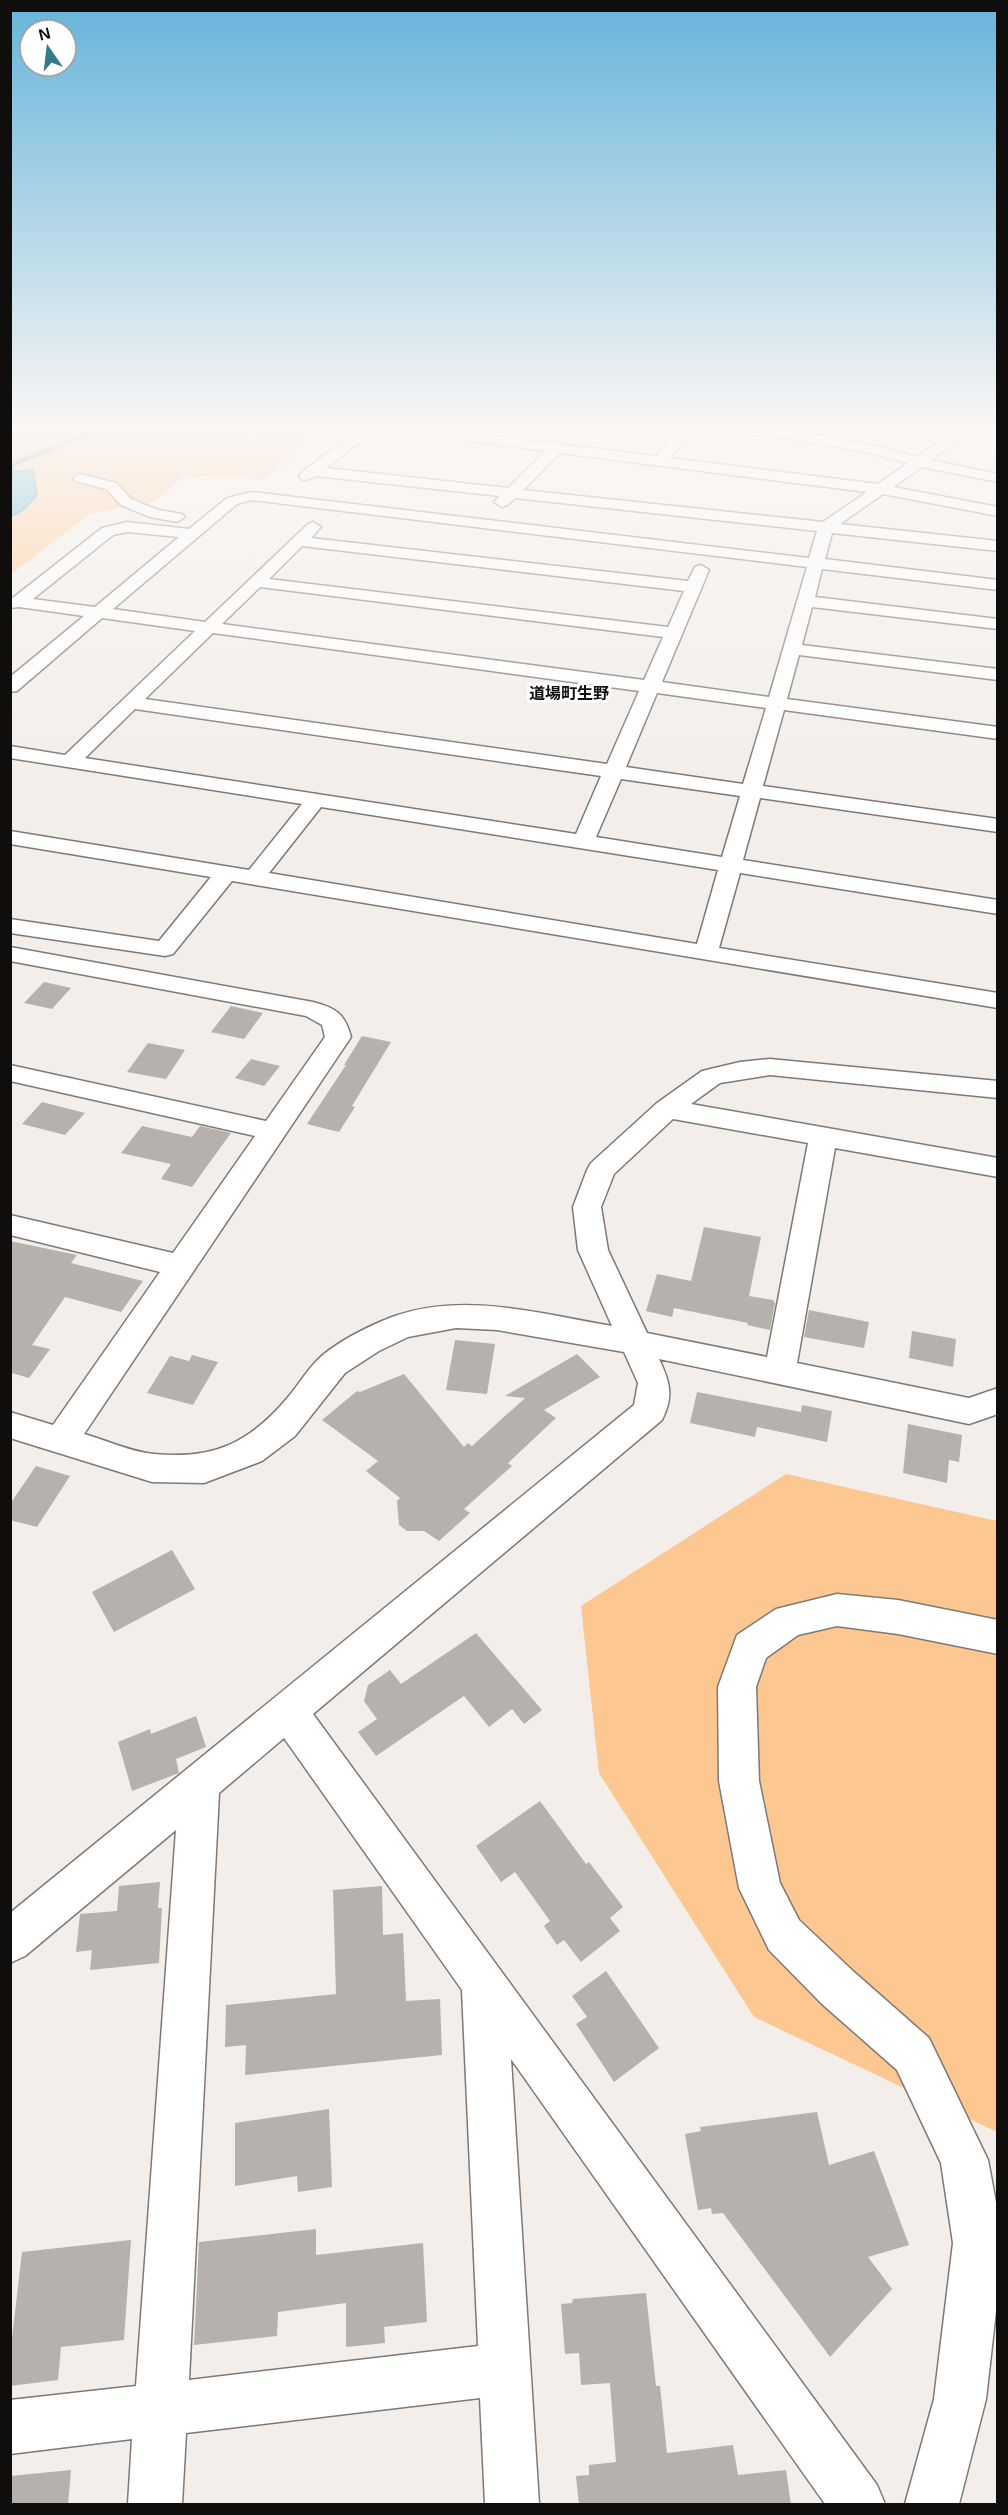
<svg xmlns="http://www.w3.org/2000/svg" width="1008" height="2515" font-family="Helvetica,'Noto Sans JP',sans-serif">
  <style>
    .green { fill: #fdc791 }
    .water { fill: #44b3c6; stroke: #34828e; stroke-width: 1.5 }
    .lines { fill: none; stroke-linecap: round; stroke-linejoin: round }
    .stream { stroke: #34828e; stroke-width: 4.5 }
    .building { fill: #b6b1ac }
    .minor-casing { stroke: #7e7975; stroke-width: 3 }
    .minor { fill: #fff; fill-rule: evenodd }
    .labels { text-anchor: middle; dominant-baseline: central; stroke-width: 6; stroke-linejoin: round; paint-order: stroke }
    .far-quarter-label { font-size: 16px; font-weight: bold; fill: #100e0c; stroke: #fff }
  </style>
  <rect width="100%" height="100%" fill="#f3eee9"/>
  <!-- green -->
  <path class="green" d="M10,425H327L266,479L184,476L155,501L90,514L15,571L11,572Z
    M786,1474L997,1521V2132L754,2017L599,1773L581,1606Z"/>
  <!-- water -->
  <path class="water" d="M33,470L37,495L23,510L11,517V472Z"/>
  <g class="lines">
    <!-- stream -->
    <path class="stream" d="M10,487L12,466L16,463L86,435L103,425"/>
  </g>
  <!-- building -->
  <path class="building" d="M44,982L71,988L52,1009L24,1003Z
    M231,1006L263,1013L244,1039L211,1032Z
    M362,1036L391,1042L352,1106L355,1107L339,1132L307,1124L346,1065H344Z
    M148,1043L185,1050L166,1079L127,1072Z
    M251,1059L280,1066L264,1086L235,1078Z
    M42,1102L85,1113L65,1135L22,1124Z
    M142,1126L192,1137L200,1126L231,1133L192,1187L161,1179L171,1164L121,1153Z
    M704,1227L761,1237L749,1296L773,1300L775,1303L770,1330L747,1325L748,1323L674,1308L672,1317L646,1311L657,1274L691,1281Z
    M10,1241L77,1255L71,1263L143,1281L121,1312L65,1297L32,1345L50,1349L29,1378L12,1373L10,1375Z
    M809,1310L869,1322L864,1348L804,1337Z
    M912,1331L956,1339L953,1367L909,1358Z
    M455,1340L495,1344L487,1394L446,1390Z
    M577,1354L600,1377L544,1410L556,1418L508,1463L512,1466L464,1509L470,1513L439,1541L424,1531H407L399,1525L397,1501L400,1498L366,1471L378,1461L322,1420L357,1391L360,1392L404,1374L464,1447L468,1443L472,1446L525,1398L505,1396Z
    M192,1355L218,1362L193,1405L147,1393L170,1356L189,1361Z
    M697,1392L801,1412L802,1405L832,1411L827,1442L757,1427L755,1437L690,1423Z
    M908,1424L962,1435L959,1462L949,1460L947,1483L903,1473Z
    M36,1466L70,1476L37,1527L10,1520V1504Z
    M172,1550L195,1589L114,1632L92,1592Z
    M476,1633L542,1710L524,1724L512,1709L489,1727L464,1696L376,1756L358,1732L377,1719L364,1701L368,1685L390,1670L401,1684Z
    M196,1716L206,1747L176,1759L179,1773L132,1791L118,1742L150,1729L151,1734Z
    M540,1801L586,1864L589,1862L623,1907L610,1918L620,1931L581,1962L564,1940L557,1945L544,1926L550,1921L515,1872L501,1882L476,1846Z
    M160,1882L158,1908H162L159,1963L90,1970L92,1950L76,1952L80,1914L117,1911L119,1886Z
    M382,1886L383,1935L403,1933L406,2001L440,1999L442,2055L245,2075L246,2045L225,2047L226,2005L336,1994L333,1890Z
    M606,1971L659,2048L614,2082L576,2024L587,2017L572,1996Z
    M329,2109L332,2187L298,2192L297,2176L235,2186V2123Z
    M817,2112L829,2165L874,2151L909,2245L868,2257L892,2289L830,2357L723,2213L712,2214L711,2208L698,2210L685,2134L701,2131L700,2127Z
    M316,2229V2255L423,2243L427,2322L384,2327L385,2343L346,2347V2303L278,2312L277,2336L194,2345L199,2242Z
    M131,2240L124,2340L61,2347L58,2380L10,2386V2355L22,2252Z
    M646,2293L656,2386H660L667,2453L733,2445L738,2475L786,2470L791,2505H579L576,2476L589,2475V2465L616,2462L610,2383L581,2385L579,2353L565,2354L561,2304L572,2303L573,2299Z
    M71,2470L68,2505H10V2476Z"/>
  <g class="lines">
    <defs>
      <path id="minor" d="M365,425H406L656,456L683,425H697L670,458L878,484L908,463C841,444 774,437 705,429L698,425C773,425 846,436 917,457L963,425H979L931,460L998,474V482L922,467L893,487L998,507V516L883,494L840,524L998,541V551L832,533L825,559L998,580V590L822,569L815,597L998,619V629L812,607L802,645L998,669V680L799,655L787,699L998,727V739L784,710L763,786L998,819V832L760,798L743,860L998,900V914L740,873L719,948L998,993V1008L232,881L173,954L165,956L10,933V919L159,941L211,877L10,844V831L249,870L302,804L10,758V746L65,755L195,631L102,618L17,691L10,692V677L84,616L19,607L10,608V598L14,597L102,528L127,522L189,529L227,498L252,492L809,558L817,531L515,498L507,505L502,507L494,502L500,496L316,476L306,480L301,479L299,476L301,473ZM377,429L546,451L508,488L326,468ZM560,453L867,492L823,522L523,490ZM252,500L807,567L769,697L662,682L709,570L701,565L695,567L688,581L311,538L321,527L313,522L308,524L205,622L113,609L237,504ZM127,532L179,537L95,607L33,599L113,535ZM302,546L684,591L668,627L269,579ZM260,587L663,637L644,680L222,624ZM213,633L639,691L607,764L145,699ZM657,693L766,708L743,784L626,767ZM135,709L601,776L576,834L85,758ZM621,779L740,796L722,857L596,837ZM321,807L718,870L697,944L269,873Z
        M80,474L116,483L131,499L158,510L182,514L185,517L177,522L150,517L121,505L106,489L75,481L73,478Z
        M10,947L313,1002C336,1008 345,1014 351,1037L84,1434C106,1440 131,1452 154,1454C214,1460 251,1442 289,1396C300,1383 310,1365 324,1354C343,1339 369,1326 392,1317C463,1291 541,1314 612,1326L578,1250L573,1207L587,1170L591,1163L657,1103L702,1071L740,1062L770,1059L998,1081V1098L770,1075L720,1083L691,1104L998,1158V1177L835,1148L797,1363L969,1398L998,1388V1414L969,1424L659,1359C670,1382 674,1396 662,1420L313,1714L877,2485L885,2504H825L511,2059L539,2504H485L480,2398L186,2433L182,2504H128L132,2439L10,2454V2400L136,2386L176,1830L25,1956L10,1963V1913L634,1405L638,1383L624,1352L497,1330L456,1328L408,1337L379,1351L345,1373L295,1436L262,1461L204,1483L152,1482L10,1438V1412L53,1425L160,1272L10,1235V1215L173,1253L255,1136L10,1081V1065L266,1121L325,1037L322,1025L306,1016L10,961ZM673,1119L808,1143L767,1357L647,1333L608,1250L601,1207L614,1174ZM284,1738L462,1990L478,2346L189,2380L219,1793Z
        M837,1594L898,1600L998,1620V1654L898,1634L837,1626L798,1635L766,1658L756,1687L759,1781L780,1883L799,1920L854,1972L929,2038L988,2160L998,2213V2293L986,2399L959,2504H905L934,2399L953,2243L941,2163L897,2070L822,2004L769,1950L739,1888L719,1781L718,1687L737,1635L776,1609Z"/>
    </defs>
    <!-- minor casing -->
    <use href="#minor" class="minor-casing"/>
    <!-- minor -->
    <use href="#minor" class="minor"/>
  </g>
  <!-- sky -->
  <linearGradient id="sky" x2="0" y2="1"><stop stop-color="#66b4da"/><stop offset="0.55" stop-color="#faf7f5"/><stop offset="1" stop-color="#faf7f5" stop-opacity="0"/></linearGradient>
  <rect width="1008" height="777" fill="url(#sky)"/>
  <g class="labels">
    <!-- far-quarter labels -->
    <g class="far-quarter-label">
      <text x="569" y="693">道場町生野</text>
    </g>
  </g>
  <!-- border -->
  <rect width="1008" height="2515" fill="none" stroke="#100e0c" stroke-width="24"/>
  <!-- north arrow -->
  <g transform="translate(48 48) rotate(346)"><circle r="28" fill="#ffffff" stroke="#9f9f9e" stroke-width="1.5"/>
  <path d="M0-4.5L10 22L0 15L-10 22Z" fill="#357b87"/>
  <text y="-9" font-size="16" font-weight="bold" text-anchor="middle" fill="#100e0c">N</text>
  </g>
</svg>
